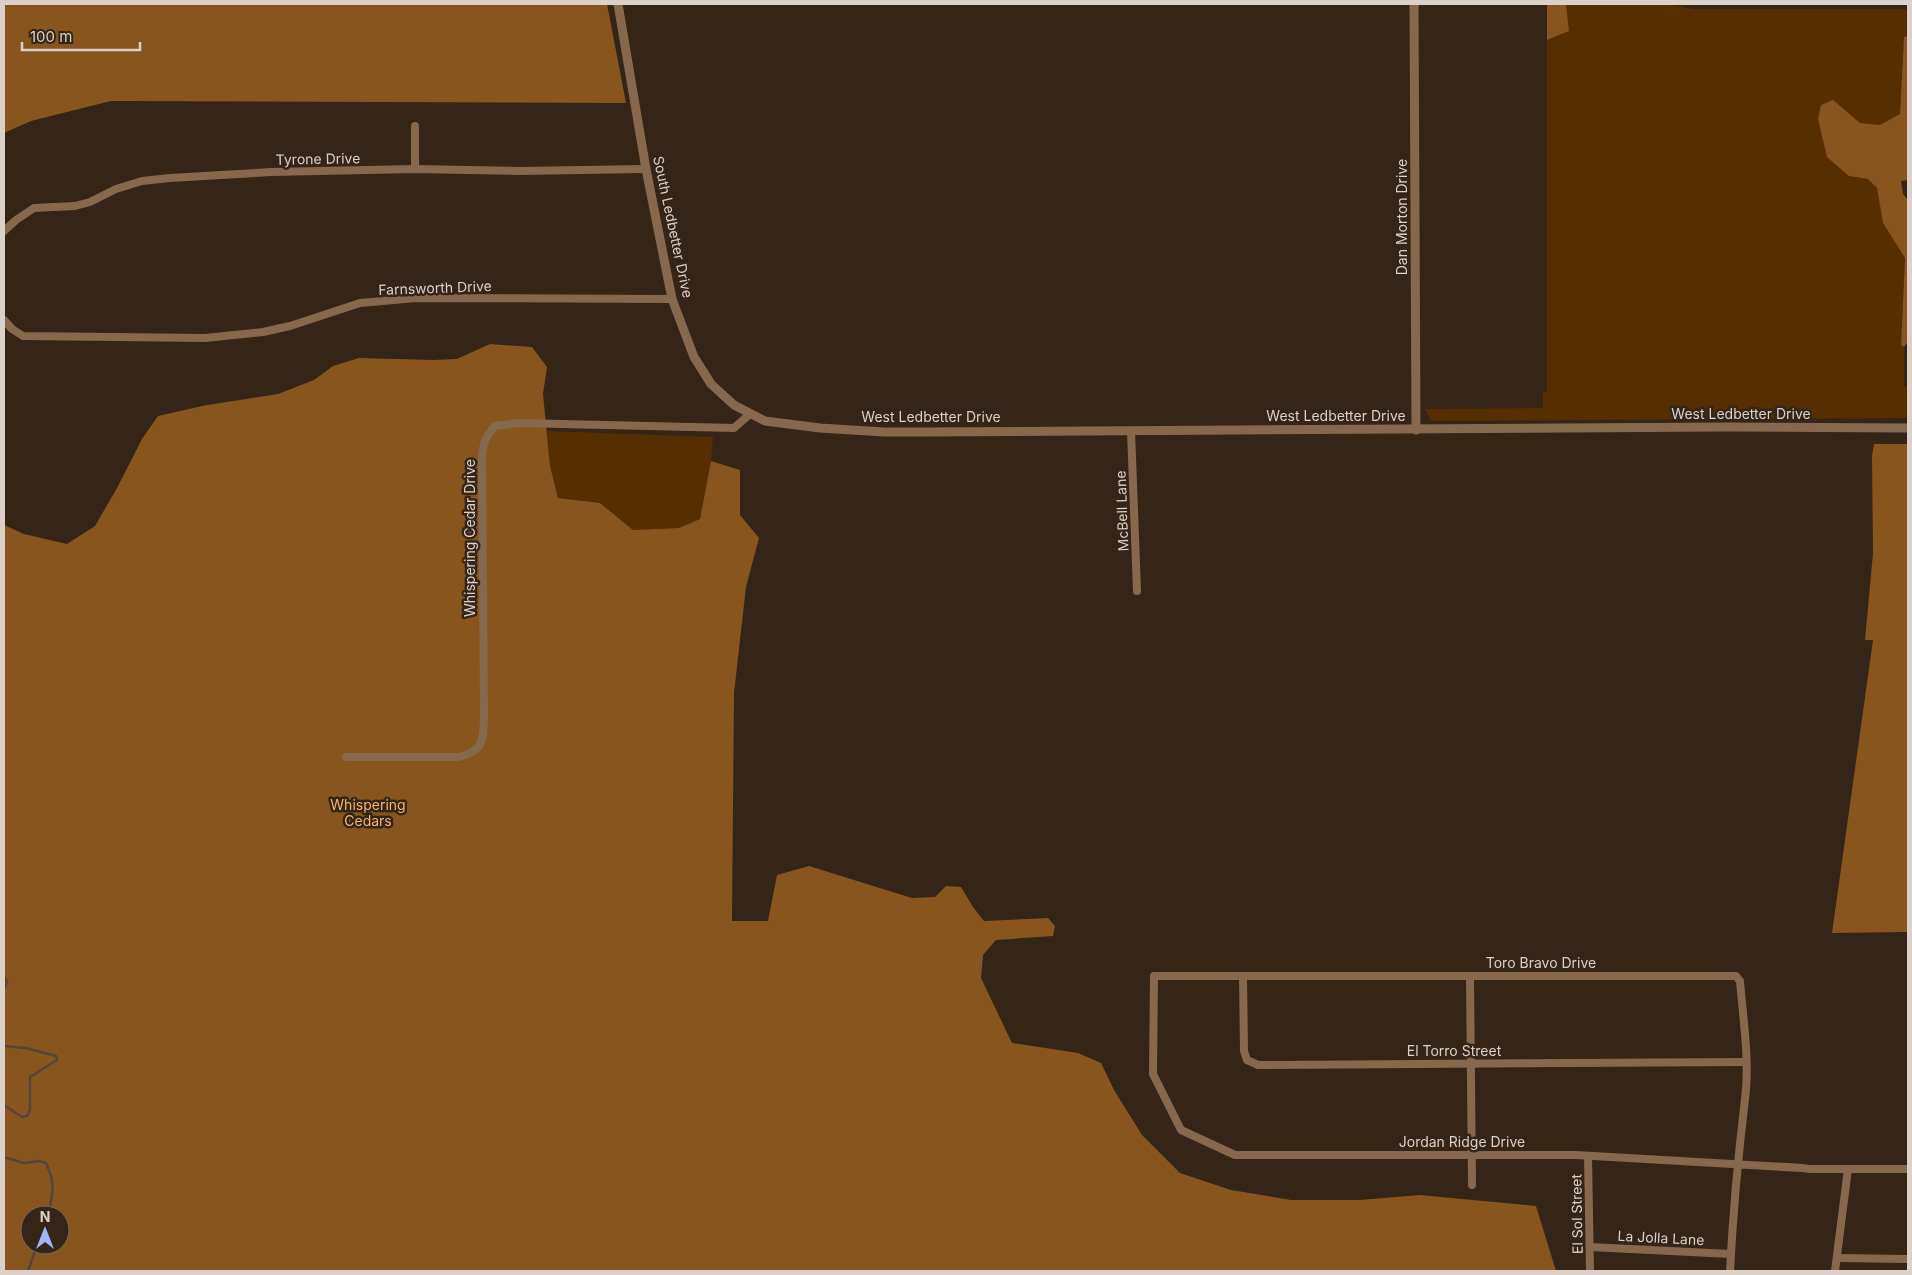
<svg xmlns="http://www.w3.org/2000/svg" width="1912" height="1275" viewBox="0 0 1912 1275" font-family="Inter,sans-serif">
<style>
.green{fill:#562e00}
.forest{fill:#89551e;fill-rule:evenodd}
.lines{fill:none;stroke-linecap:round;stroke-linejoin:round}
.stream{stroke:#55443c;stroke-width:2.5}
.minor{stroke:#86684d;stroke-width:8}
.tertiary{stroke:#86684d;stroke-width:9}
.labels{text-anchor:middle;stroke-width:5;stroke-linejoin:round;paint-order:stroke}
.street-label{font-size:14px;fill:#dbd1c8;stroke:#342517}
.park-label{font-size:14px;fill:#fcb26e;stroke:#342517}
</style>
<rect width="100%" height="100%" fill="#342517"/>
<g class="green">
<polygon points="1566,4 1669,4 1693,9 1908,9 1908,36 1904,38 1900,114 1880,125 1860,123 1849,176 1868,179 1877,188 1883,223 1905,258 1901,344 1904,347 1904,387 1908,387 1908,418 1431,421 1425,409 1543,408 1543,392 1547,391 1547,40 1569,31"/>
<polygon points="547,431 713,437 711,461 700,519 679,528 633,530 600,503 558,498 550,466"/>
</g>
<g class="forest">
<polygon points="4,4 607,4 626,103 111,101 31,121 4,133"/>
<polygon points="1547,4 1566,4 1569,31 1547,40"/>
<polygon points="1908,36 1908,180 1901,181 1903,194 1908,200 1908,337 1907,343 1904,347 1901,345 1905,258 1883,223 1877,188 1868,179 1849,176 1827,157 1818,119 1821,105 1833,100 1860,123 1880,125 1900,114 1904,37"/>
<path d="M490,344l42,3 15,20 -4,27 7,72 8,32 42,5 33,27 46,-2 21,-9 11,-58 29,9v45l19,23 -13,49 -12,106 -2,228h36l9,-46 32,-9 103,32 23,-1 11,-11 15,1 12,20 11,14 64,-3 7,8 -2,10 -57,4 -13,15 -2,23 31,65 66,10 23,10 13,27 28,45 38,38 51,17 60,10h69l60,-5 116,11 20,65h-1552v-746l20,9 43,10 28,-18 22,-38 25,-49 16,-23 49,-11 71,-11 36,-14 19,-14 26,-8 74,2 24,-1zM30,1215h30v30h-30z"/>
<polygon points="1874,444 1908,444 1908,932 1832,933 1873,640 1865,640 1873,553 1872,456"/>
</g>
<g class="lines">
<g class="stream">
<polyline points="4,976 7,982 4,989"/>
<polyline points="4,1046 26,1048 56,1056 57,1060 30,1077 30,1110 27,1116 22,1117 4,1105"/>
<path d="M4,1157l20,6 15,-2 7,2c10,21 7,30 2,52"/>
<polyline points="28,1271 37,1245"/>
</g>
<g class="minor">
<polyline points="415,126 415,169"/>
<polyline points="4,231 16,220 34,208 75,206 90,202 116,189 142,181 170,178 271,172 415,169 518,171 646,169"/>
<polyline points="4,320 12,329 23,336 205,338 263,332 290,326 360,303 416,298 672,299"/>
<polyline points="1131,431 1137,591"/>
<path d="M346,757h114c24,-8 22,-14 24,-37l-2,-263c1,-13 4,-21 13,-31l24,-3 215,5 16,-14"/>
<polyline points="1243,976 1244,1051 1247,1060 1258,1065 1746,1062"/>
<polyline points="1470,976 1472,1185"/>
<polyline points="1588,1156 1590,1271"/>
<polyline points="1590,1247 1731,1254"/>
<polyline points="1837,1258 1908,1259"/>
<path d="M1730,1271c3,-58 8,-114 15,-172 5,-38 -2,-80 -5,-118l-4,-5h-582l-1,98 28,56 54,25h341l226,13 8,1h98"/>
<polyline points="1835,1271 1848,1169"/>
</g>
<g class="tertiary">
<polyline points="618,4 646,169 672,299 694,357 711,384 734,405 765,421 820,428 884,432 921,432 1726,427 1908,428"/>
<polyline points="1414,4 1416,430"/>
</g>
</g>
<g class="labels">
<g class="street-label">
<text transform="translate(318 159) rotate(-1)" y="5">Tyrone Drive</text>
<text transform="translate(1402 217) rotate(-90)" y="5">Dan Morton Drive</text>
<text transform="translate(673 227) rotate(78)" y="5">South Ledbetter Drive</text>
<text transform="translate(435 288) rotate(-2)" y="5">Farnsworth Drive</text>
<text x="1741" y="419">West Ledbetter Drive</text>
<text x="1336" y="421">West Ledbetter Drive</text>
<text x="931" y="422">West Ledbetter Drive</text>
<text transform="translate(1122 511) rotate(-92)" y="5">McBell Lane</text>
<text transform="translate(470 538) rotate(-90)" y="5">Whispering Cedar Drive</text>
<text x="1541" y="968">Toro Bravo Drive</text>
<text x="1454" y="1056">El Torro Street</text>
<text x="1462" y="1147">Jordan Ridge Drive</text>
<text transform="translate(1577 1214) rotate(-91)" y="5">El Sol Street</text>
<text transform="translate(1661 1238) rotate(3)" y="5">La Jolla Lane</text>
</g>
<g class="park-label">
<text x="368" y="810">Whispering<tspan x="368" dy="16">Cedars</tspan></text>
</g>
</g>
<rect width="1912" height="1275" fill="none" stroke="#dbd1c8" stroke-width="10"/>
<g transform="translate(45 1230)"><circle r="24" fill="#342517" stroke="#776a5e"/>
<path d="M0-4L9 19L0 12L-9 19Z" fill="#a0b3fd"/>
<text y="-8" font-size="14" font-weight="bold" text-anchor="middle" fill="#dbd1c8">N</text>
</g>
<path d="M22 42v8h118v-8" fill="none" stroke="#dbd1c8" stroke-width="2.5"/>
<text x="30" y="42" font-size="15" fill="#dbd1c8" stroke="#342517" stroke-width="4" paint-order="stroke">100 m</text>
</svg>
